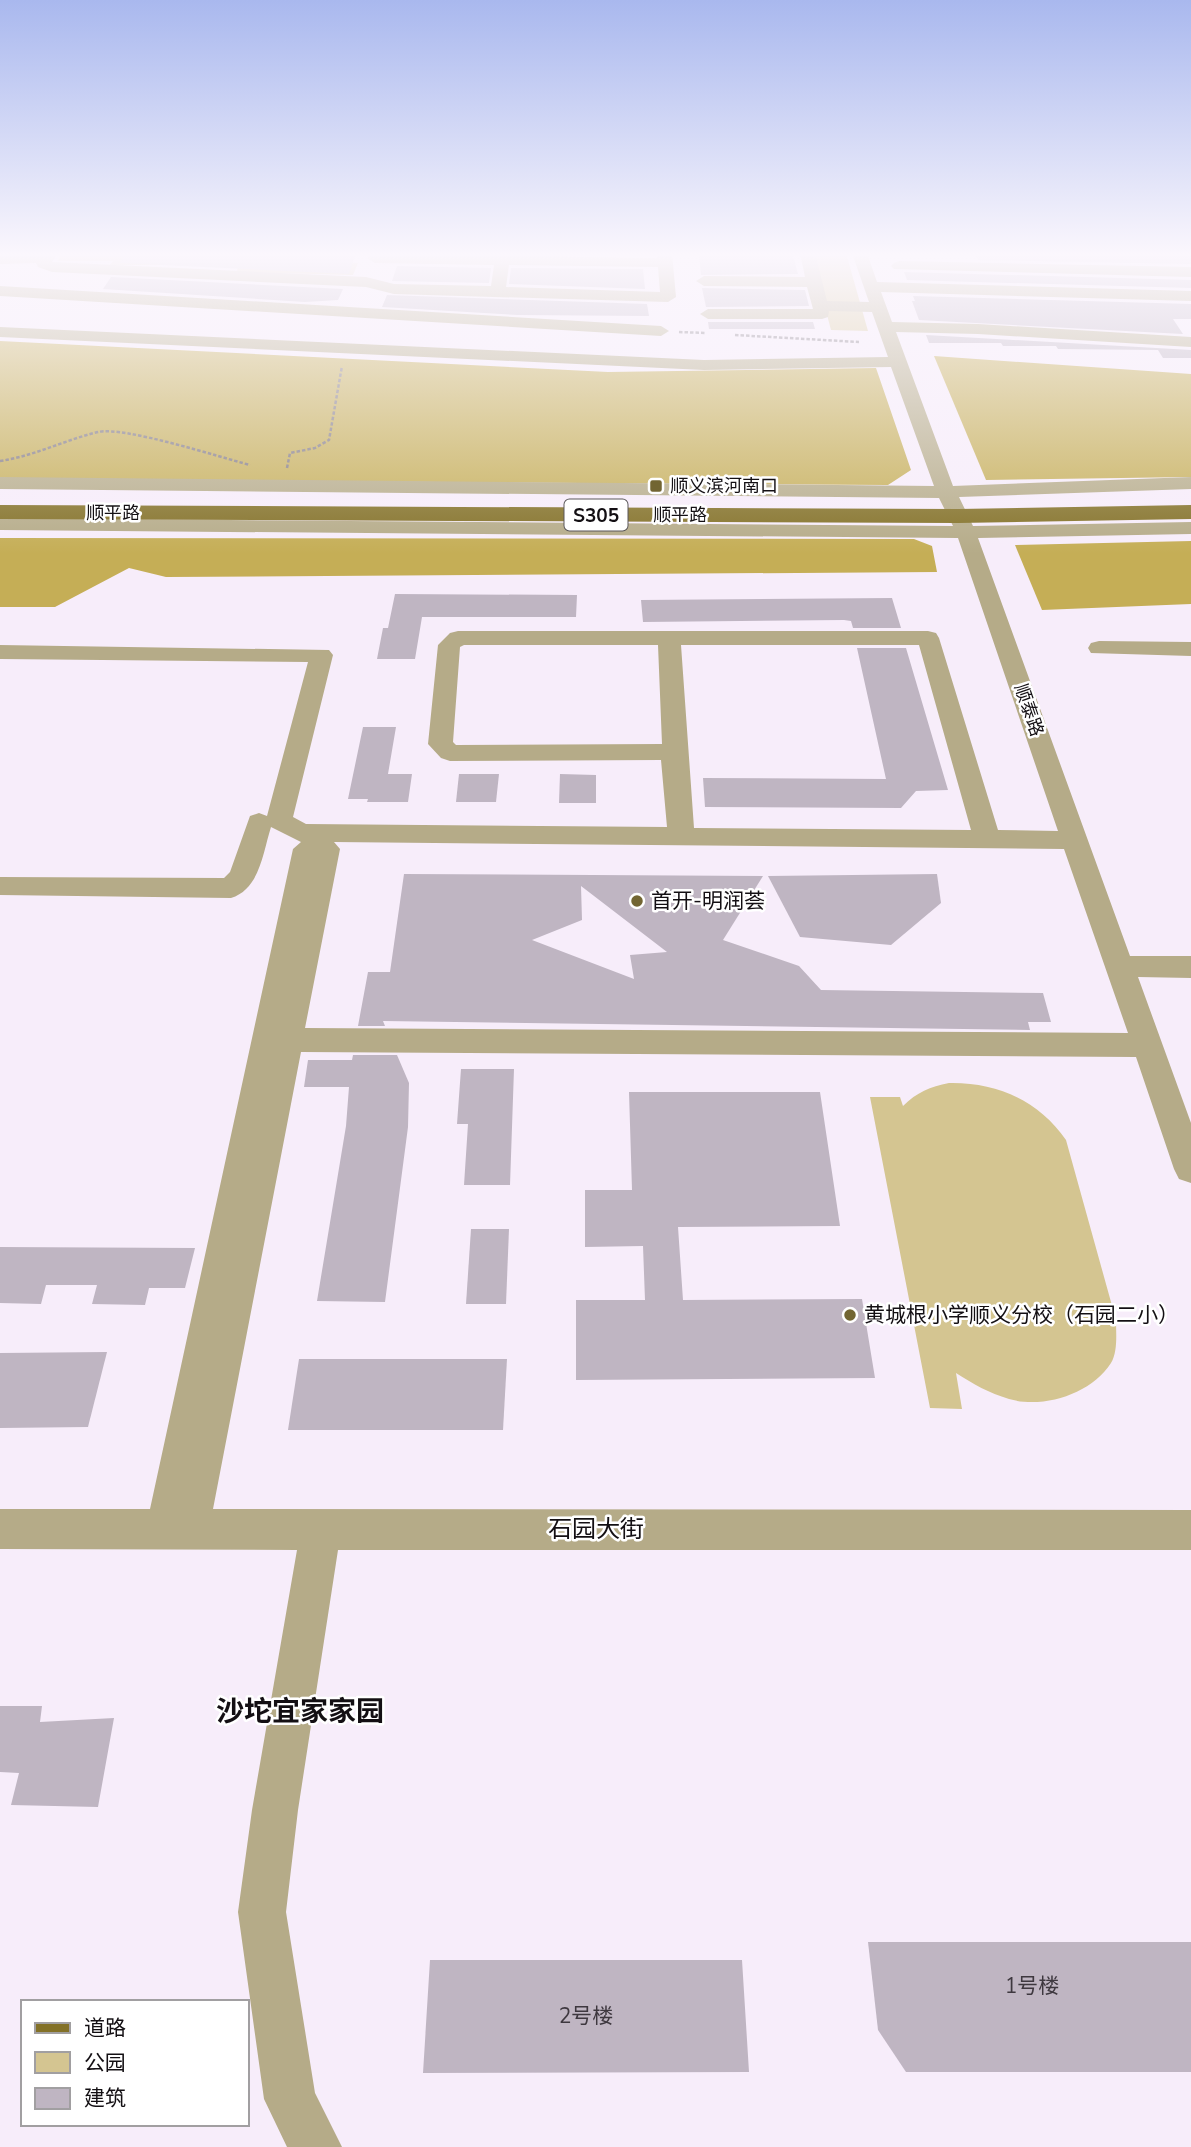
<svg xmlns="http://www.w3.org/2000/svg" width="1191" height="2147" viewBox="0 0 1191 2147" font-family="'Nunito Sans','Noto Sans SC',sans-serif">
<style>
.green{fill:#d4c591}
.forest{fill:#c5ae56}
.building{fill:#bfb5c2;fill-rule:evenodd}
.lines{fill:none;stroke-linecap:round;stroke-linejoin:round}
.path{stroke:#807982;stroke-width:2.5;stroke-dasharray:3.5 2;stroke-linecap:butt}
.minor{fill:#b5ab88;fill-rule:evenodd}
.major{fill:#837127;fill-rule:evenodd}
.poi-dot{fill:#726532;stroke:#fff;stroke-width:2.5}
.labels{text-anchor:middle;stroke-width:5;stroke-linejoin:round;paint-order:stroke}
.far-poi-label{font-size:18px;fill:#130f13;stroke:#fff;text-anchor:start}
.far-street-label{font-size:18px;fill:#130f13;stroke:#fff}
.shield{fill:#fff;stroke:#5a575a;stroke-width:2}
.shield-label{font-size:19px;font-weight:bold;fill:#130f13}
.poi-label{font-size:21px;fill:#130f13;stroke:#fff;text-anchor:start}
.near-number-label{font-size:21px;fill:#3e383f}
.near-street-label{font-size:24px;fill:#130f13;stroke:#fff}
.near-neighbourhood-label{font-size:28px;font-weight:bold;fill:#130f13;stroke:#fff}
</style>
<rect width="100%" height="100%" fill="#f7edfa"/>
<g class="green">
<polygon points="63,253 125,253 123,257 243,257 358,263 353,275 237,272 238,265 110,265 113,261 57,261"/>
<polygon points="811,253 846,253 868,331 831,330"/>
<path d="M949,1083c48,-1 90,18 117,57l50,180c0,13 2,31 -5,43 -20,31 -67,46 -102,36 -20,-6 -36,-15 -53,-26l6,36 -32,-1 -60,-311h30l3,9c14,-14 27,-19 46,-23z"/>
</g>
<g class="forest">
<polygon points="0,341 608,372 876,368 911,470 888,485 0,479"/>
<polygon points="934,356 1191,374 1191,477 986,480"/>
<polygon points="0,538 914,539 932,546 937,572 166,577 129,568 55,607 0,607"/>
<polygon points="1191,541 1191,604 1042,610 1015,545"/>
</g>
<g class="building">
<polygon points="126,253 356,253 349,274 120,263"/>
<polygon points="975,253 1191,253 1191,264 978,260"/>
<polygon points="699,255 793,256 798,274 701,275"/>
<polygon points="397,266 491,268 489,283 392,281"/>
<polygon points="511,268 643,269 645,289 509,284"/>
<polygon points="904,272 1191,280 1191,288 907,280"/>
<polygon points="111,277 343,289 338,300 305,302 103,289"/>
<polygon points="702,288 805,290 809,306 706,307"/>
<polygon points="387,295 647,304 649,316 518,315 382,307"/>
<polygon points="913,296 1191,304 1191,319 1173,319 1183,334 919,320 912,301 915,301"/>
<polygon points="708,322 813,322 815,329 709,329"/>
<polygon points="926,335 1191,350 1191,358 1163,358 1158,350 1058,349 1056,346 1003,346 1001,343 929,343"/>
<polygon points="395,594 577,595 576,617 422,617 415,659 377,659 383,628 388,628"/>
<polygon points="892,598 901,628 853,628 851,621 844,620 643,622 641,600"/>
<polygon points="857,648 906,648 948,790 916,791 901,808 705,807 703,778 886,779"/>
<polygon points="363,727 396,727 388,774 412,774 408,802 367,802 368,799 348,799"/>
<polygon points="459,774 499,774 496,802 456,802"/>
<polygon points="560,774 596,775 596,803 559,803"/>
<path d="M404,874l359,2 -40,64 76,26 22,24 222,3 8,29h-23l2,8 -647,-9 2,5h-27l10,-54h22zM581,886l86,66 -37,3 4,24 -102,-39 50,-20z"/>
<polygon points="937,874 941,903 891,945 800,937 768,876"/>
<polygon points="353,1055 397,1055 409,1083 408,1127 385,1302 317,1301 346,1126 349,1087 304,1087 308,1060 352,1060"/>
<polygon points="461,1069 514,1069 510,1185 464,1185 468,1124 457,1124"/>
<polygon points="629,1092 820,1092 840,1226 678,1227 683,1300 862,1299 875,1378 576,1380 576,1300 645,1300 643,1246 585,1247 585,1190 632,1190"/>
<polygon points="471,1229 509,1229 506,1304 466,1304"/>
<polygon points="0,1247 195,1248 185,1288 149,1288 145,1305 92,1304 97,1285 46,1285 41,1304 0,1303"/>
<polygon points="107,1352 88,1427 0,1428 0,1353"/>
<polygon points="299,1359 507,1359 503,1430 288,1430"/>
<polygon points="0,1706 42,1706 40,1722 114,1718 98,1807 11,1805 19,1773 0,1772"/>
<polygon points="868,1942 1191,1942 1191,2072 906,2072 878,2030"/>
<polygon points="430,1960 742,1960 749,2072 423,2073"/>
</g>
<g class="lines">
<g class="path">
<polyline points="679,332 706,333"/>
<polyline points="735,335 859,342"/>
<path d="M0,461c34,-5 65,-21 98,-29 26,-6 121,25 152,33"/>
<polyline points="287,468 290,453 315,448 329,440 342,366"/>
</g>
<g class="minor">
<path d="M58,253l-6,9 314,15 28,7 97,2 3,-21 -119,-2 -8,-5 8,-5 120,3v-3h15v3l147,2v-5h15l4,44 -8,5 -274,-8 -28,-7 -314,-15 -14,-5 -2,-4 -36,1v-10zM509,265l149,2 2,25 -154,-5z"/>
<path d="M800,253h15l12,48 42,1 -17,-49h15l10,29 314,9v10l-310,-9 11,30 86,2 213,13v10l-213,-13 -82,-2 57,154 238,-9v12l-232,8 14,29 218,-4v12l-213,4 152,418h61v22l-53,-1 53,146v60l-12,-4 -5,-10 -38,-112 -835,-5 -88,457 978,1v40h-853l-40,260 -12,102 29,181 27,54h-55l-23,-48 -26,-187 14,-102 45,-260 -297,-1v-40h150l143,-660 8,-7 -30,-15c-8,25 -11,62 -40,71l-231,-3v-18l224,1 6,-6 20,-56 9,-3 8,3 41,-154 -308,-3v-14l329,5 4,5 -40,162 13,7 361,3 -6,-67 -211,1 -9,-3 -13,-14 10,-99 12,-12 8,-2h470l8,2 3,5 59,192 60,1 -100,-293 -958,-8v-12l953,8 -14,-28 -939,-9v-12l934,9 -43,-119 -187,3 -704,-33v-10l704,33 184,-3 -16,-45 -43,-1 -1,6 -6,2h-114l-8,-5 8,-5h105l-6,-22 -103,-1 -8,-5 8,-5 101,1zM464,645h194l4,99 -206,1 -3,-3 7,-95zM681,645h238l52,185 -277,-2zM334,842l730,7 64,184 -823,-5 35,-179z"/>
<polygon points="899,261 1191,267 1191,277 894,269 891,266 894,263"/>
<polygon points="0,286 661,326 669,331 661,336 0,296"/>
<polygon points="1099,641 1191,642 1191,656 1091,653 1088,648 1091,643"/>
</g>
<polygon class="major" points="0,505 958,509 1191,505 1191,519 958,523 0,519"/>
</g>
<linearGradient id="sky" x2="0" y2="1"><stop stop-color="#a9b8ee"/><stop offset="0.46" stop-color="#fbf7fd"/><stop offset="1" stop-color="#fbf7fd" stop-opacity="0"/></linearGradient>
<rect width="1191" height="554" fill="url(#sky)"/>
<g class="poi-dot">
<rect x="649" y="479" width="14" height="14" rx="3.5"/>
<circle cx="637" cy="901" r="7"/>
<circle cx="850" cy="1315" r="7"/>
</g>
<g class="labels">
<g class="far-poi-label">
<text x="670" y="492">顺义滨河南口</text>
</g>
<g class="far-street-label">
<text x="113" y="519">顺平路</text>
<text x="680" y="521">顺平路</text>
<text transform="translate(1029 710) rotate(71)" y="6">顺泰路</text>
</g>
<rect class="shield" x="564.5" y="499.5" width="63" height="31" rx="5"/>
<g class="shield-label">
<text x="596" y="522">S305</text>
</g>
<g class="poi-label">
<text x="651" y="908">首开-明润荟</text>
<text x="864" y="1322">黄城根小学顺义分校（石园二小）</text>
</g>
<g class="near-number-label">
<text x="1032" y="1993">1号楼</text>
<text x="586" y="2023">2号楼</text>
</g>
<g class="near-street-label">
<text x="596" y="1537">石园大街</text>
</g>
<g class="near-neighbourhood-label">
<text x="300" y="1721">沙坨宜家家园</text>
</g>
</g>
<rect x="21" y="2000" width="228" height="126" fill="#ffffff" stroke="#a19fa1" stroke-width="2"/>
<rect x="35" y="2023" width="35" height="10" fill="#837127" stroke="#a19fa1" stroke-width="2"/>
<text x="84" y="2035" font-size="21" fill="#130f13">道路</text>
<rect x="35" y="2052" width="35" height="21" fill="#d4c591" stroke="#a19fa1" stroke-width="2"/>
<text x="84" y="2070" font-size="21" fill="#130f13">公园</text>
<rect x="35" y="2088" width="35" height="21" fill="#bfb5c2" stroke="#a19fa1" stroke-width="2"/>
<text x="84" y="2105" font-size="21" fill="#130f13">建筑</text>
</svg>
